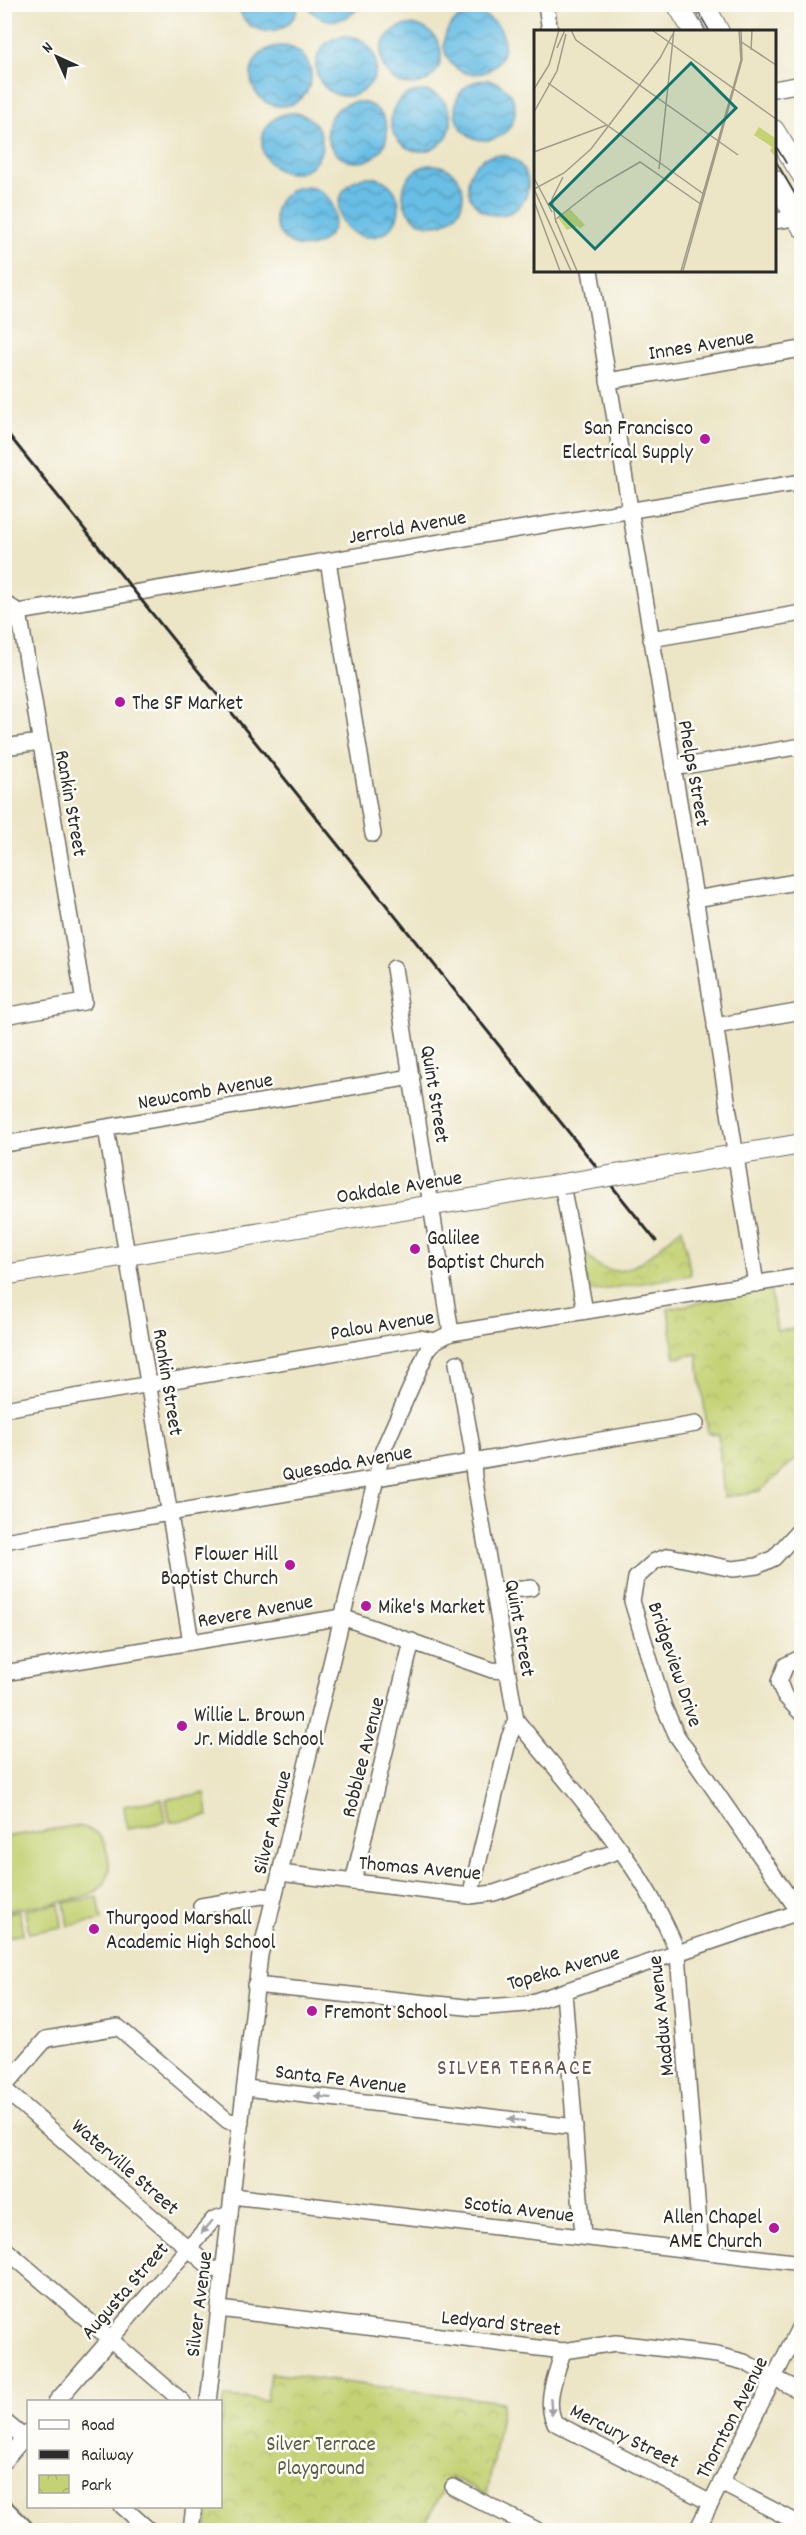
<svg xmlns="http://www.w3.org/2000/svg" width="806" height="2535" viewBox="0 0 806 2535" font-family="Dekko,sans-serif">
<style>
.grass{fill:#c4d274;stroke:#787e50;stroke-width:1.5}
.park{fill:url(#park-crowns);stroke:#787e50;stroke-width:1.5}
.water{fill:url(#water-waves);stroke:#4a7488;stroke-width:1.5}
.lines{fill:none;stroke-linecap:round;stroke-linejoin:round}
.minor-casing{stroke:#6f6c61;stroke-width:18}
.major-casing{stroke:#6f6c61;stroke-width:22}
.highway-casing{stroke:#6f6c61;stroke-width:26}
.minor{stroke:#fff;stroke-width:15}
.major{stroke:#fff;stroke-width:20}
.highway{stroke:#fff;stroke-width:22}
.tram{stroke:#2b2b2b;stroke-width:1.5}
.rail{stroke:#2b2b2b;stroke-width:3}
.major-bridge-casing{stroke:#6f6c61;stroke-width:22;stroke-linecap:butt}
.major-bridge{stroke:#fff;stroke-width:20}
.oneway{fill:#a0a0a0}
.poi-dot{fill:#b5179e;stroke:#fdfcf7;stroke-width:2}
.labels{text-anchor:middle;stroke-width:5;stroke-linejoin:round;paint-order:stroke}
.street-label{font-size:21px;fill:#2b2b2b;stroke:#fdfcf7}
.poi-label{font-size:21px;fill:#2b2b2b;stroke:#fdfcf7;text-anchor:start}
.park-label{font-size:21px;fill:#595d41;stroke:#fdfcf7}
.neighbourhood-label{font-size:22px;letter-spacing:1.5px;fill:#665552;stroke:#fdfcf7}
.inset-road{fill:none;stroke:#9f9b88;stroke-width:1.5}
.view{fill:#0f766e;fill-opacity:0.15;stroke:#0f766e;stroke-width:3}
.inset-edge{fill:none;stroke:#2b2b2b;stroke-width:3}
</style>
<defs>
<pattern id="park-crowns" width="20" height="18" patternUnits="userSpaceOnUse" patternTransform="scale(1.5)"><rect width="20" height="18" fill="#c4d274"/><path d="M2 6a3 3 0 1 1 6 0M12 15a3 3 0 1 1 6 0" fill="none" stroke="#a9b465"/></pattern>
<pattern id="water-waves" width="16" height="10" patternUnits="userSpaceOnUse" patternTransform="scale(1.5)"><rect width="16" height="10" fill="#68bee5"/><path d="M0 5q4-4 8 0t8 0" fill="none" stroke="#569bba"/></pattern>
</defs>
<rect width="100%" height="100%" fill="#fdfcf7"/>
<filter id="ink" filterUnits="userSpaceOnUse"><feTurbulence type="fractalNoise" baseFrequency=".0167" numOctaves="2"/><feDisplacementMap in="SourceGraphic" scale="12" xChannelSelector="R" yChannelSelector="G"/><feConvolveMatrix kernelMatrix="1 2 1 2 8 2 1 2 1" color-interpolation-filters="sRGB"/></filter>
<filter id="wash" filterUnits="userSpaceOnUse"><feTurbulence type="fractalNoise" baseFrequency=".008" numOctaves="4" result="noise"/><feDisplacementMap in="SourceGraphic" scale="24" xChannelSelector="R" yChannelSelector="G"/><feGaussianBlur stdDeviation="1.35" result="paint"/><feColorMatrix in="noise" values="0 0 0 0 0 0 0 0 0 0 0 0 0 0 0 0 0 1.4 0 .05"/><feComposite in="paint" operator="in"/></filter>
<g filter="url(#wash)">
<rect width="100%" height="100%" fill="#ece5c6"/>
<g class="grass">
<polygon points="205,1793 208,1816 170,1822 166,1799"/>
<polygon points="162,1799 166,1822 127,1829 124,1806"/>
<path d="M75,1826c13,1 25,6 30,19 15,46 -13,51 -49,58 -17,2 -34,5 -51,8v-74z"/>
<polygon points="98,1897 102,1920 68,1926 64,1903"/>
<polygon points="59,1904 62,1927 29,1933 25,1910"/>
<polygon points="19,1911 23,1934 5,1937 5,1913"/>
</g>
<g class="park">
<path d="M682,1228l9,47 -102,17 -8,-45c5,5 10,14 16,18 31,21 63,-20 85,-37z"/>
<polygon points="770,1288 777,1331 801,1328 801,1454 760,1491 724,1497 718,1434 708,1433 697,1354 675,1358 668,1309"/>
<polygon points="270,2373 503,2402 487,2495 450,2476 422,2530 206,2530 209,2507 220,2506 220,2428 225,2397 267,2400"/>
</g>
<g class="water">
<path d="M239,5v-1l59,1c-4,34 -56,35 -59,0z"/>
<path d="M307,5h53c-13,20 -41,21 -53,0z"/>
<circle cx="474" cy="44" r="30"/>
<circle cx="411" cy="55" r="30"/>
<circle cx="346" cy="66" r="30"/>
<circle cx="281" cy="76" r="30"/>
<circle cx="485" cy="110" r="30"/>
<circle cx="421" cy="121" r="30"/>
<circle cx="357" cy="132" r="30"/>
<circle cx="292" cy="143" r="30"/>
<circle cx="498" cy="185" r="30"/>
<circle cx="433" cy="195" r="30"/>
<circle cx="369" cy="207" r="30"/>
<circle cx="305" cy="217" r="30"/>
</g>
</g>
<g filter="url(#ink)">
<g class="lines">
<g class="minor-casing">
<g id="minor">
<polyline points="546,4 550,32"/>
<polyline points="774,89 802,84"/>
<polyline points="774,221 802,217"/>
<polyline points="590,270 697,909 756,1284"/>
<polyline points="608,381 802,349"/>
<polyline points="328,561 373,834"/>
<polyline points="4,603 19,612 802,482"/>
<polyline points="4,627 19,612"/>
<polyline points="651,639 802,613"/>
<polyline points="4,747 40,742"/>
<polyline points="673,768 802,746"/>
<polyline points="695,899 802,881"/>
<polyline points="394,968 451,1333"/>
<polyline points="4,1016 84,1002 19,612"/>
<polyline points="715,1026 802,1011"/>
<polyline points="106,1128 191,1642"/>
<polyline points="4,1144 412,1077"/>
<polyline points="562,1184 585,1311"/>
<polyline points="457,1363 472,1448 474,1477 516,1720 509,1738 470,1896"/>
<polyline points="4,1409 420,1338 435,1341"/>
<polyline points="802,1527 774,1558 757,1566 733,1569 669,1556 655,1561 636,1578 632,1601 664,1707 677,1736 802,1916"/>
<polyline points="4,1541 696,1424"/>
<polyline points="494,1592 531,1588"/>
<polyline points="802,1657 786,1665 779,1682 784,1695 802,1714"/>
<polyline points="4,1673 342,1617 492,1670 506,1671"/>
<path d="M516,1720c59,73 129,145 162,234l23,297"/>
<polyline points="280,1873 470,1896 494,1893 621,1850"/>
<polyline points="353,1882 412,1641"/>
<polyline points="201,1906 262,1896 274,1897"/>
<polyline points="255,1985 475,2008 526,2004 802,1911"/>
<polyline points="564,1992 583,2236"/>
<polyline points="4,2087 46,2039 118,2027 228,2121 241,2122"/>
<polyline points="246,2088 575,2127"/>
<polyline points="4,2089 211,2268 223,2272"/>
<polyline points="232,2196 802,2263"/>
<polyline points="4,2248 183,2402"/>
<polyline points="219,2309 563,2351 616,2343 717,2355 744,2362 802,2392"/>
<path d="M563,2351c-6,23 -20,50 -8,72l156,80"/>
<polyline points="56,2402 214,2219 230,2214"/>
<polyline points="208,2402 260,1955 383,1450 428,1349 435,1341 451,1333 802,1276"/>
<polyline points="4,2421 28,2441"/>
<polyline points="4,2461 28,2433"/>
<polyline points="721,2483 798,2523"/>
<polyline points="453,2487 537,2530"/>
<polyline points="122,2506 149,2530"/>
<polyline points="191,2530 194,2506"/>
<polyline points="697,2530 802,2322"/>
</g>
</g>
<g class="major-casing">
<g id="major">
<polyline points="677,4 694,32"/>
<polyline points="704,4 719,32"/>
<polyline points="774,130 802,175"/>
<polyline points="774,180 802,227"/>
<polyline points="615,1175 802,1144"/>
<polyline points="4,1275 562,1184"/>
</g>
</g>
<g class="highway-casing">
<polyline id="highway" points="4,2512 22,2530"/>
</g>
<use href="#minor" class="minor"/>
<use href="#major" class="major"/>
<use href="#highway" class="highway"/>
<g class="tram">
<polyline points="694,4 710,32"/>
<polyline points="774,143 786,163"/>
<polyline points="774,158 802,206"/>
</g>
<polyline class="rail" points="4,429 656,1241"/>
<g class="major-bridge-casing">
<polyline id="major-bridge" points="562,1184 615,1175"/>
</g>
<use href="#major-bridge" class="major-bridge"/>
</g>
<defs><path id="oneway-solid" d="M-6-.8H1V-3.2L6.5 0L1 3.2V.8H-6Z" transform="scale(1.5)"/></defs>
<g class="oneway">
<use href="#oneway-solid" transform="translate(323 2097) rotate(-173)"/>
<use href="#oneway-solid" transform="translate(516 2120) rotate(-173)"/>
<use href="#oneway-solid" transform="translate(207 2227) rotate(131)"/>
<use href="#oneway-solid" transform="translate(551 2407) rotate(86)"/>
</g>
</g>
<g class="poi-dot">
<circle cx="705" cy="439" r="6"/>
<circle cx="120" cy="702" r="6"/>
<circle cx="415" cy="1249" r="6"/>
<circle cx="290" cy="1565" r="6"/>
<circle cx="366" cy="1606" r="6"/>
<circle cx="182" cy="1726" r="6"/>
<circle cx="94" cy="1929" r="6"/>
<circle cx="312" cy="2011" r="6"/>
<circle cx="774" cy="2228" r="6"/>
</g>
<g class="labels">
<g class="street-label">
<text transform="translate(701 344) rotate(-9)" y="7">Innes Avenue</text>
<text transform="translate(407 526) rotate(-10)" y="7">Jerrold Avenue</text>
<text transform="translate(695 773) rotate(80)" y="7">Phelps Street</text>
<text transform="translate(72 803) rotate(80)" y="7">Rankin Street</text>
<text transform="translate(205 1090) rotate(-10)" y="7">Newcomb Avenue</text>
<text transform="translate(436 1094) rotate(81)" y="7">Quint Street</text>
<text transform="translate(399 1186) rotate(-9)" y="7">Oakdale Avenue</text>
<text transform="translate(382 1324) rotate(-9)" y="7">Palou Avenue</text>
<text transform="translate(169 1382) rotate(81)" y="7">Rankin Street</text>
<text transform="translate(347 1462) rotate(-10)" y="7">Quesada Avenue</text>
<text transform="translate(255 1610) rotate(-10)" y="7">Revere Avenue</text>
<text transform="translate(521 1628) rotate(80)" y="7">Quint Street</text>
<text transform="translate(676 1664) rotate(71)" y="7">Bridgeview Drive</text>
<text transform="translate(362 1757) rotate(-76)" y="7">Robblee Avenue</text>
<text transform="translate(271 1822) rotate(-76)" y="7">Silver Avenue</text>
<text transform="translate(420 1867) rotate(5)" y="7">Thomas Avenue</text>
<text transform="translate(563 1967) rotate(-16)" y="7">Topeka Avenue</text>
<text transform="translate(660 2016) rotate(-96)" y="7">Maddux Avenue</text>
<text transform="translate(341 2078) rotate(7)" y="7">Santa Fe Avenue</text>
<text transform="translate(126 2166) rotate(41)" y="7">Waterville Street</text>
<text transform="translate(519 2208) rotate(7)" y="7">Scotia Avenue</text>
<text transform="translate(124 2290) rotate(-49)" y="7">Augusta Street</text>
<text transform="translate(198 2304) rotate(-83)" y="7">Silver Avenue</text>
<text transform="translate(501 2322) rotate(6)" y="7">Ledyard Street</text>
<text transform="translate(731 2417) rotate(-63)" y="7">Thornton Avenue</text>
<text transform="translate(625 2435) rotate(27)" y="7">Mercury Street</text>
</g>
<g class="poi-label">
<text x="693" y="434" text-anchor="end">San Francisco<tspan x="693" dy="24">Electrical Supply</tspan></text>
<text x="132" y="709">The SF Market</text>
<text x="427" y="1244">Galilee<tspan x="427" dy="24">Baptist Church</tspan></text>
<text x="278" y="1560" text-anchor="end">Flower Hill<tspan x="278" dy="24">Baptist Church</tspan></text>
<text x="378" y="1613">Mike's Market</text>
<text x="194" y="1721">Willie L. Brown<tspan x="194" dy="24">Jr. Middle School</tspan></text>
<text x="106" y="1924">Thurgood Marshall<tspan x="106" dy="24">Academic High School</tspan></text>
<text x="324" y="2018">Fremont School</text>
<text x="762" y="2223" text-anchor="end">Allen Chapel<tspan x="762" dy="24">AME Church</tspan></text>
</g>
<g class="park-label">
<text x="321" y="2450">Silver Terrace<tspan x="321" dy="24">Playground</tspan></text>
</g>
<g class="neighbourhood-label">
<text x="515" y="2074">SILVER TERRACE</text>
</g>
</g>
<g transform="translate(534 30)">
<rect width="242" height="242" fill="#ece5c6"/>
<path d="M225,97l16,11v18l-5,-5 2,-4 -18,-12zM36,179l15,16 -6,4 -1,-3 -11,4 -9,-12z" fill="#c4d274"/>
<path class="inset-road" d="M37,0l5,10 162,115M118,0l124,89M206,11l36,24M23,18l8,-18M217,20l1,-20M84,40l40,28M14,53l157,112M0,59l15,-24 10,-35M0,82l23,-41 9,-37M0,122l73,-27M125,139l15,-139M0,148l18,34M0,171l26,70M22,189l41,-32 43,-25 62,43M22,191l21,50M22,193l-4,-24 11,-22M37,241l-37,-82 30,-16 27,-24 69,-91 15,-28M147,241l60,-211 -2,-30M149,241l59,-211 -1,-30"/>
<path class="view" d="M157,33l45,45 -141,141 -45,-45z"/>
<rect width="242" height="242" class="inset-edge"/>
</g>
<rect width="806" height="2535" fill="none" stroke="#fdfcf7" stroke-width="24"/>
<rect x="27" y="2400" width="195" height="108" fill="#fdfcf7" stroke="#a9a8a5" stroke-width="1.5"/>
<rect x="39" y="2420" width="30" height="9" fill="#ffffff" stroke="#a9a8a5" stroke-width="1.5"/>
<text x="81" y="2430" font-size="18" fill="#2b2b2b">Road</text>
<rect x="39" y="2450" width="30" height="9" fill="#2b2b2b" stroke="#a9a8a5" stroke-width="1.5"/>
<text x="81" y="2460" font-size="18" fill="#2b2b2b">Railway</text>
<rect x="39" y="2475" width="30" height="18" fill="url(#park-crowns)" stroke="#a9a8a5" stroke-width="1.5"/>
<text x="81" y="2490" font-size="18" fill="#2b2b2b">Park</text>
<g transform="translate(57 57) rotate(315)" stroke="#fdfcf7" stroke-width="4.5" paint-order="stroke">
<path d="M0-4.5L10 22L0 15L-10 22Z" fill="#2b2b2b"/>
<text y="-9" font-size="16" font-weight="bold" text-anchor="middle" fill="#2b2b2b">N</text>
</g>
</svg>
